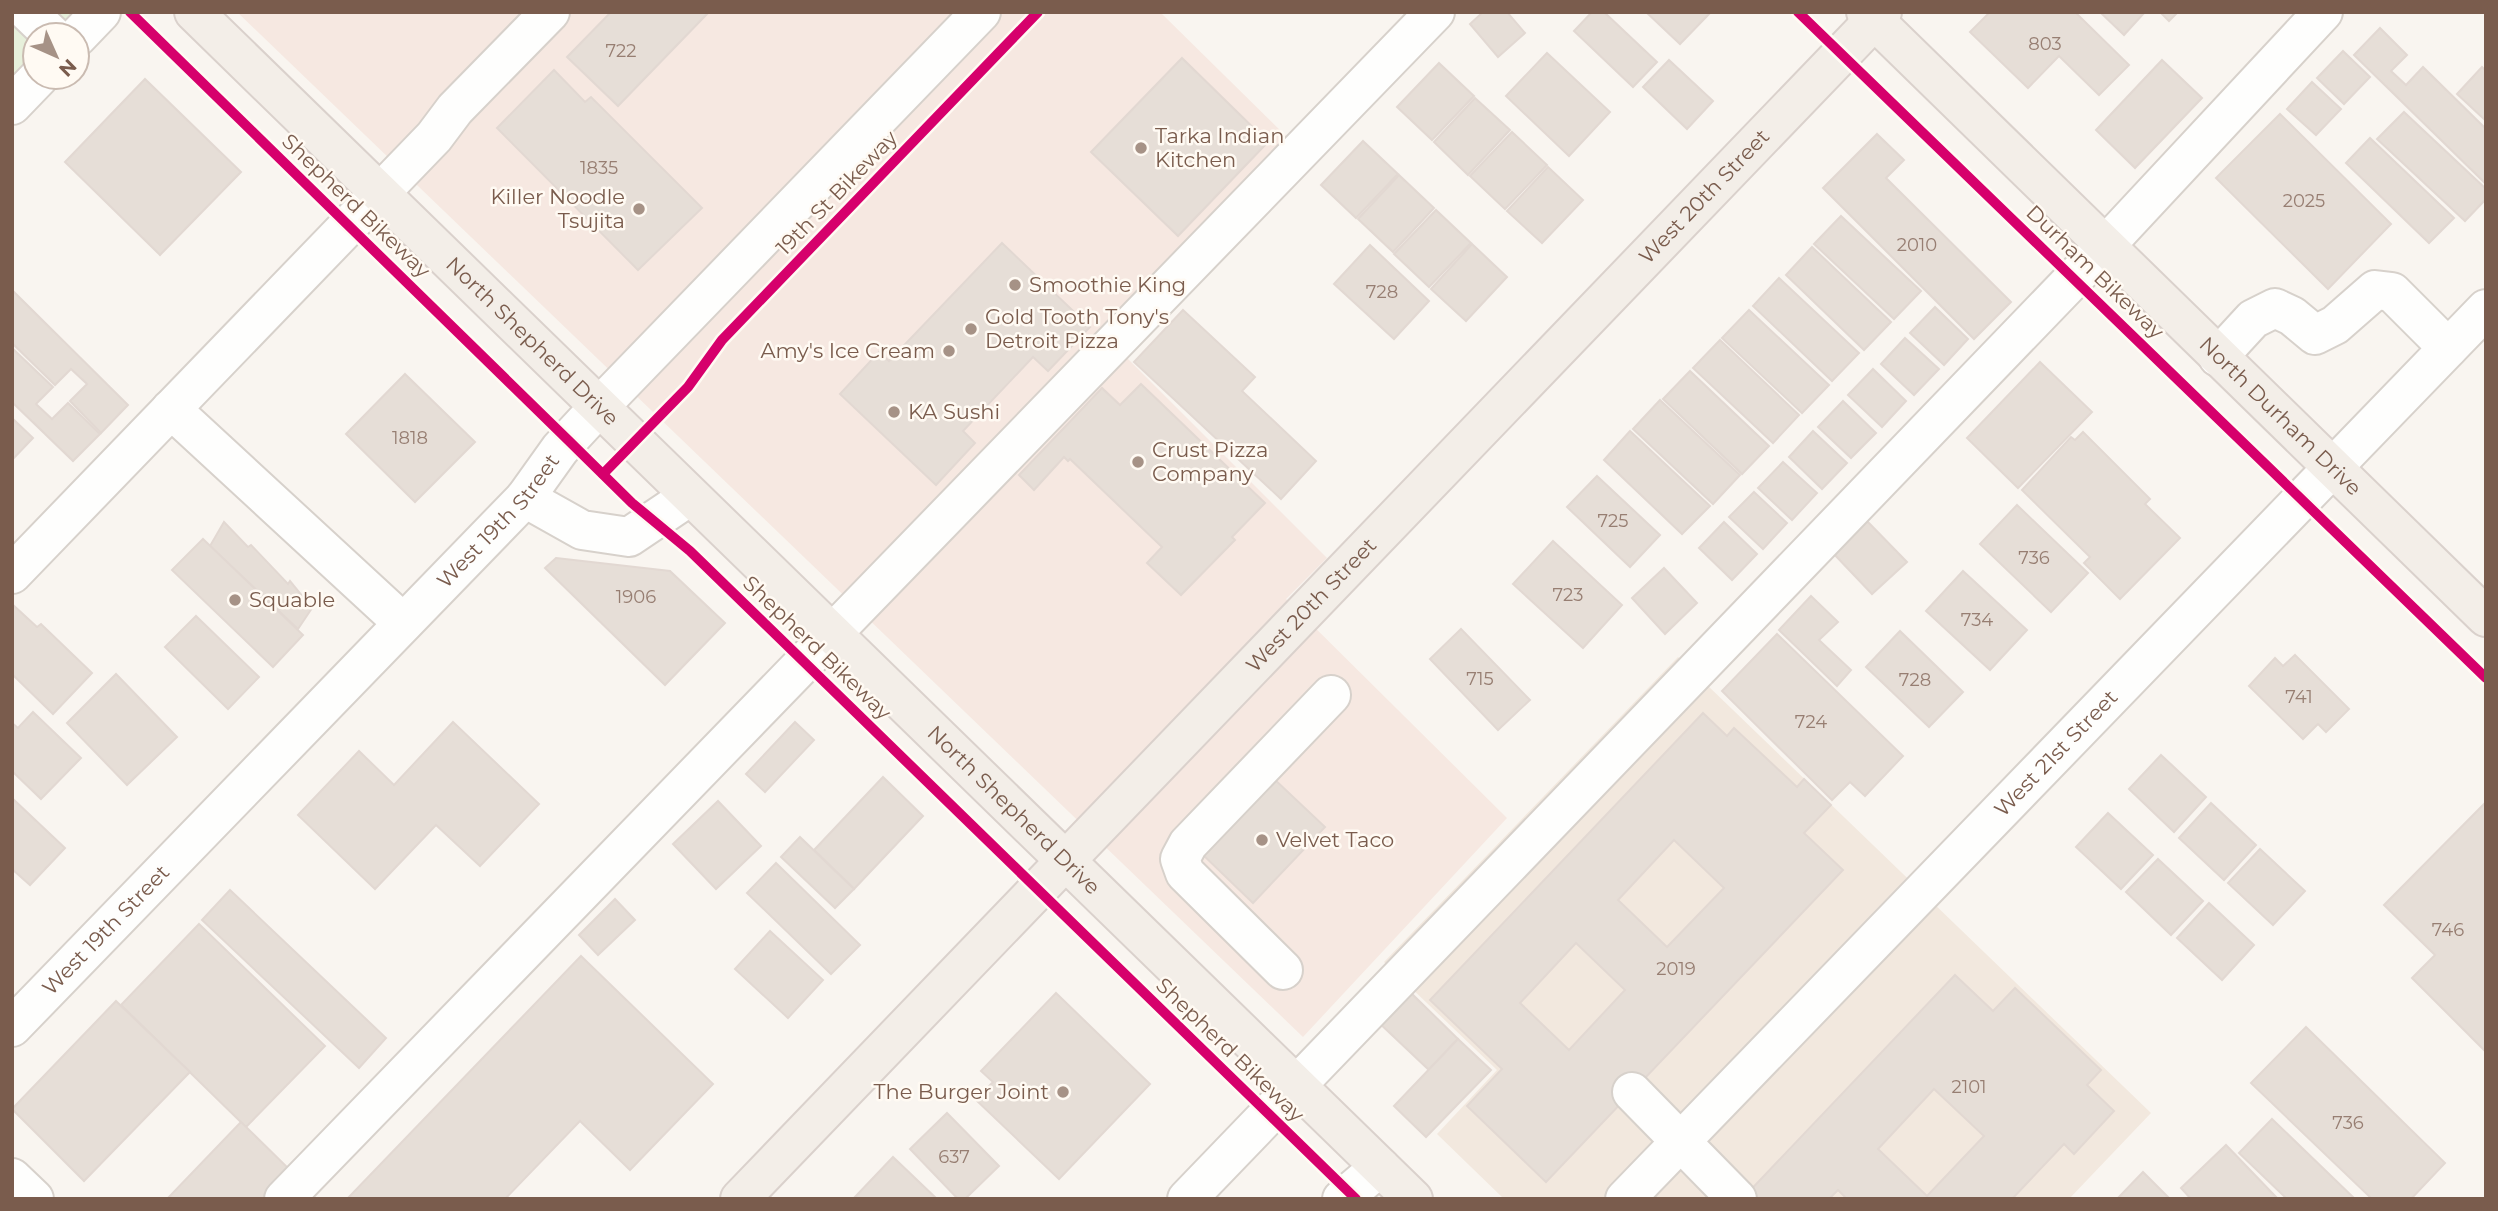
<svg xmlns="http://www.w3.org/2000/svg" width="2498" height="1211" viewBox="0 0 2498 1211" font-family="Montserrat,sans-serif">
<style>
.residential{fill:#f2e8de}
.commercial{fill:#f6e8e1}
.green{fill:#e7f0db}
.building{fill:#e6ded7;stroke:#e2d8d2;stroke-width:2;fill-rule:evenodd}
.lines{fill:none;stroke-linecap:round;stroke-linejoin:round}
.minor-casing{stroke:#d7d1cb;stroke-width:42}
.major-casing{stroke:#dad1cc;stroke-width:42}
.minor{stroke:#fefefd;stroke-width:38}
.major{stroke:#f3eee8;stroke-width:38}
.cycleway-casing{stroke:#fffaf3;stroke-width:15}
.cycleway{stroke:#d6006c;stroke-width:10}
.poi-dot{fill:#a69286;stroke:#fffaf3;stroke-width:2.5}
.labels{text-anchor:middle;stroke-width:5;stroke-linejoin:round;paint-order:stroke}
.number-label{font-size:18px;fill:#977e72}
.poi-label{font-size:21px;fill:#7a5c4d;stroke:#fffaf3;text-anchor:start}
.street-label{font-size:21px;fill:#7a5c4d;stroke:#fffaf3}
</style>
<rect width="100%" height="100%" fill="#f9f5f0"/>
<polygon class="residential" points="1678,657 2151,1113 2069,1199 1504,1199 1437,1134 1497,1070 1384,962"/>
<polygon class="commercial" points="237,12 1160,12 1289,139 1103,334 1327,558 1286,599 1507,818 1303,1037"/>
<polygon class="green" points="12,12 82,12 60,35 35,35 35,61 12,85"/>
<g class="building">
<polygon points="611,12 709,12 618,106 567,57"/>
<polygon points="1483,12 1507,12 1525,33 1498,57 1470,24"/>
<polygon points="1592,12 1604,12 1657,62 1633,87 1574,31"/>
<polygon points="1646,12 1711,12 1680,44"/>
<polygon points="1990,12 2075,12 2129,65 2099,95 2059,56 2028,88 1970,32"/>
<polygon points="2100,12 2145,12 2124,35"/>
<polygon points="2160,12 2178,12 2169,21"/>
<polygon points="2380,28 2407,55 2391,71 2406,85 2423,67 2486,129 2486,184 2354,55"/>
<polygon points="2343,51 2370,77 2344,104 2317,78"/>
<polygon points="1547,53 1610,112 1569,156 1506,96"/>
<polygon points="1182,58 1268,142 1178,236 1091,152"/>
<polygon points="1669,60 1713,101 1687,129 1643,87"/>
<polygon points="2162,60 2202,98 2135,168 2096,130"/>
<polygon points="1439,63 1474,96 1432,140 1397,107"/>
<polygon points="2482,67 2486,71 2486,121 2457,94"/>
<polygon points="554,70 585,102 591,97 702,208 638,270 497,128"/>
<polygon points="145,79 241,172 160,255 65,162"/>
<polygon points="2312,82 2341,109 2316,135 2287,109"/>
<polygon points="1475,98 1510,130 1468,175 1434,142"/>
<polygon points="2404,112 2486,189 2486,199 2465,221 2377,139"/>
<polygon points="2280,114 2391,224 2328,289 2216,178"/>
<polygon points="1512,132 1547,165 1505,209 1470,176"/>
<polygon points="1877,134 1904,160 1886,178 2011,302 1974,339 1823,188"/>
<polygon points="2370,138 2454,218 2429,243 2346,163"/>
<polygon points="1363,141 1398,174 1356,218 1321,185"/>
<polygon points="1548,167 1583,200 1542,243 1507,211"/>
<polygon points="1399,175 1434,208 1393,252 1358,219"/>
<polygon points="1436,210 1471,243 1429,287 1394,254"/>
<polygon points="1841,216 1921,291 1894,319 1814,244"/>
<polygon points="1002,243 1090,327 1048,371 1033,357 963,431 975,443 936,485 840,394 879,352 889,361"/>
<polygon points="1472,244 1507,277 1466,321 1431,289"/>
<polygon points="1370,245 1429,301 1394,339 1334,284"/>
<polygon points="1812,247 1891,322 1864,350 1786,275"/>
<polygon points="1779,278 1859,353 1832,381 1753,306"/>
<polygon points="12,290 128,405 101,433 70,401 87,384 71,369 55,385 12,343"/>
<polygon points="1935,307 1968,339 1944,365 1910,333"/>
<polygon points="1183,310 1255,377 1242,391 1316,461 1281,499 1134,362"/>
<polygon points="1749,310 1829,385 1802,413 1722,338"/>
<polygon points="1905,338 1939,369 1914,395 1881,364"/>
<polygon points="1720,340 1799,415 1773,443 1693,368"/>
<polygon points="12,348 53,387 36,404 52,419 68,403 100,434 73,461 12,402"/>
<polygon points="2040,362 2092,412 2018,488 1967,438"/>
<polygon points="1873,369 1906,401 1882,427 1848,395"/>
<polygon points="1690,371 1769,446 1742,474 1663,399"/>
<polygon points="405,374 475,442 415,502 346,434"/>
<polygon points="1141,384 1265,503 1232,537 1235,540 1181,595 1147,563 1162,547 1070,459 1068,461 1064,457 1034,490 1019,475 1102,388 1120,405"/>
<polygon points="1660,400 1740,475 1713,504 1633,429"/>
<polygon points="1843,401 1876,433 1851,458 1818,427"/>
<polygon points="12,418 33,438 12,460"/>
<polygon points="1630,431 1710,506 1682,534 1604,460"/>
<polygon points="1813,431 1847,463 1822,489 1789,457"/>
<polygon points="2083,432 2150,499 2145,504 2180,538 2120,599 2084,563 2090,557 2022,490 2071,437 2075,440"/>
<polygon points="1783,462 1817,493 1792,520 1758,488"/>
<polygon points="1597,476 1660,535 1630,567 1567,507"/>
<polygon points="1754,492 1787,523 1763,549 1729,517"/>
<polygon points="2017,505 2088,573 2051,612 1980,544"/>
<polygon points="1866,520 1907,562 1872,594 1832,552"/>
<polygon points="224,522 248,547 251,545 288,584 290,581 312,608 298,629 210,546"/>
<polygon points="1724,522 1757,554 1732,580 1699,548"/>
<polygon points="203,539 303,635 273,667 172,570"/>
<polygon points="1553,541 1622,605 1583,648 1513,584"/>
<polygon points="556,558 670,571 725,623 665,685 545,568"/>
<polygon points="1664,568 1697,603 1665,634 1632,598"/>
<polygon points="1963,571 2027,630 1990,670 1926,611"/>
<polygon points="1811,596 1838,622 1819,640 1851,670 1837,686 1779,630"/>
<polygon points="12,604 37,627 41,624 92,673 53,714 12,674"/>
<polygon points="196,616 259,677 228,709 165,647"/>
<polygon points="1461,629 1530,700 1498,730 1430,659"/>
<polygon points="1900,631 1963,692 1929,727 1866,667"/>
<polygon points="1777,634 1903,756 1865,796 1850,782 1832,800 1722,691"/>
<polygon points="2295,655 2349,709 2326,732 2318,724 2303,739 2249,686 2275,658 2283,666"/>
<polygon points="116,674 177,737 127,785 67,723"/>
<polygon points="33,712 81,758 41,799 12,771 12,723 18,728"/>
<path d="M1703,713l24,23 7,-8 63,59 7,-8 27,26 -27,28 39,37 -297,312 -79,-76 35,-37 -72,-69zM1674,840l50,48 -57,59 -49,-47zM1576,943l49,47 -56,60 -49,-47z"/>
<polygon points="453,722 539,804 480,866 436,825 375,889 298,815 359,751 394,785"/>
<polygon points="795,722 814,740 765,792 746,774"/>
<polygon points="2161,755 2206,797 2174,832 2129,789"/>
<polygon points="883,777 923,816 854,889 814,850"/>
<polygon points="1272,777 1325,827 1253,903 1200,852"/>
<polygon points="12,798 65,848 30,885 12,869"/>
<polygon points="718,801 761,846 716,889 673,844"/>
<polygon points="2486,802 2486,1052 2412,978 2435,955 2384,905"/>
<polygon points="2211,803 2256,845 2224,880 2179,838"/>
<polygon points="2108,813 2153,855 2121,889 2076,847"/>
<polygon points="800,837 854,889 835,908 781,857"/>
<polygon points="2260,849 2305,891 2273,925 2228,883"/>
<polygon points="2158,859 2203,901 2171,935 2126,892"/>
<polygon points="776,863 860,945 831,974 747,893"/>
<polygon points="230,890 386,1038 359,1068 202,920"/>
<polygon points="615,899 635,920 598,955 579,935"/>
<polygon points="2209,903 2254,945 2222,980 2177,938"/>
<polygon points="199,924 325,1046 246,1127 121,1005"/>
<polygon points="770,931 823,980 788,1018 735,969"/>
<polygon points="581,956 713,1084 630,1170 580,1121 505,1199 347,1199"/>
<path d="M1955,975l38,36 22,-23 86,82 -14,15 27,26 -40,43 -10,-10 -52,55h-165l-9,-9 -9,9h-87zM1934,1089l50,47 -57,60 -49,-47z"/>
<polygon points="1407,989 1458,1039 1429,1070 1376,1020"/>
<polygon points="1056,993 1150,1084 1059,1179 976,1100 993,1082 981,1071"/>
<polygon points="116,1001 190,1072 84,1181 12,1109"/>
<polygon points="2306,1027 2445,1163 2411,1199 2372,1199 2251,1083"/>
<polygon points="1458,1039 1491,1070 1426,1137 1394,1106"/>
<polygon points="947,1113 999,1166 965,1199 958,1199 910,1149"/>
<polygon points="2272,1119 2355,1199 2287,1199 2239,1153"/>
<polygon points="241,1122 294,1174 269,1199 167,1199"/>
<polygon points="2226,1145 2278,1199 2191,1199 2181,1188"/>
<polygon points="893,1157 937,1199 853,1199"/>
<polygon points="2143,1172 2170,1199 2117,1199"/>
</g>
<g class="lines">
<g class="minor-casing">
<g id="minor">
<polyline points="28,12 52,35"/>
<polyline points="77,37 101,12"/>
<polyline points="12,105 39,77"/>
<polyline points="2218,357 2253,319 2275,308 2292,316 2315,335 2335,325 2375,290 2392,292 2448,348"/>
<polyline points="171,409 403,623"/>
<polyline points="525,498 582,530 629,537 690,496"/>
<polyline points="12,574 434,137 455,109 550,12"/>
<polyline points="1283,970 1185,873 1180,859 1188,844 1331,695"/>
<path id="s1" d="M12,1027l513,-529 35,-49 39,-42 382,-395"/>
<polyline points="1632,1092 1737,1199"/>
<polyline points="12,1178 34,1199"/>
<polyline points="284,1199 1435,12"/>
<polyline points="1187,1199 2105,246 2323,12"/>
<polyline points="1342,1199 1380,1167"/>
<path id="s2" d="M1625,1199l861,-890"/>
</g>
</g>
<g class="major-casing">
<g id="major">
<path id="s3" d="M194,12l1219,1187"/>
<path id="s4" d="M1866,12l620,605"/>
<path id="s5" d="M740,1199l1142,-1187"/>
</g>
</g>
<use href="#minor" class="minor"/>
<use href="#major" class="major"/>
<g class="cycleway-casing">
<g id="cycleway">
<polyline points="130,12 568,440 632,503 690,551 1356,1199"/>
<polyline points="1798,12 2486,678"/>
<polyline points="603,474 688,387 722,340 1038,12"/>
</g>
</g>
<use href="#cycleway" class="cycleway"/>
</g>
<g class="poi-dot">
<circle cx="1141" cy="148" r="7"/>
<circle cx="639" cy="209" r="7"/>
<circle cx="1015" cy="285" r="7"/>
<circle cx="971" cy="329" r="7"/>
<circle cx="949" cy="351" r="7"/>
<circle cx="894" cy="412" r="7"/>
<circle cx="1138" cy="462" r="7"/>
<circle cx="235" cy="600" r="7"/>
<circle cx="1262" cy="840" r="7"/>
<circle cx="1063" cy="1092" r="7"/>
</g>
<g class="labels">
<g class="number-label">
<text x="2045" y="50">803</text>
<text x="621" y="57">722</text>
<text x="599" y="174">1835</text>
<text x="2304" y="207">2025</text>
<text x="1917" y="251">2010</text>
<text x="1382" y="298">728</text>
<text x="410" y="444">1818</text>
<text x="1613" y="527">725</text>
<text x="2034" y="564">736</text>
<text x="1568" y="601">723</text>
<text x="636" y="603">1906</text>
<text x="1977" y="626">734</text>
<text x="1480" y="685">715</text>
<text x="1915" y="686">728</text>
<text x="2299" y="703">741</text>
<text x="1811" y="728">724</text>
<text x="2448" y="936">746</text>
<text x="1676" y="975">2019</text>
<text x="1969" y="1093">2101</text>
<text x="2348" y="1129">736</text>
<text x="954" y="1163">637</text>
</g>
<g class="poi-label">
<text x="1155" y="143">Tarka Indian<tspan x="1155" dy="24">Kitchen</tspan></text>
<text x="625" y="204" text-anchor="end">Killer Noodle<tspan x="625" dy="24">Tsujita</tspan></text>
<text x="1029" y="292">Smoothie King</text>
<text x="985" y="324">Gold Tooth Tony's<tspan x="985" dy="24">Detroit Pizza</tspan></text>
<text x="935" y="358" text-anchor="end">Amy's Ice Cream</text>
<text x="908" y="419">KA Sushi</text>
<text x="1152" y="457">Crust Pizza<tspan x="1152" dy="24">Company</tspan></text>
<text x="249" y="607">Squable</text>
<text x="1276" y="847">Velvet Taco</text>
<text x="1049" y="1099" text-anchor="end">The Burger Joint</text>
</g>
<g class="street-label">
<text transform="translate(837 193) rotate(-46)" y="7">19th St Bikeway</text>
<text dy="7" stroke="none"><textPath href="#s5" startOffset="1391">West 20th Street</textPath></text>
<text transform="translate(356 206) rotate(44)" y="7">Shepherd Bikeway</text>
<text transform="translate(2095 272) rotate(44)" y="7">Durham Bikeway</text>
<text dy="7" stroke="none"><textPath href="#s3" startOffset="472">North Shepherd Drive</textPath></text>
<text dy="7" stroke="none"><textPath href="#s4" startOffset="579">North Durham Drive</textPath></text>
<text dy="7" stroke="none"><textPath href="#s1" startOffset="702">West 19th Street</textPath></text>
<text dy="7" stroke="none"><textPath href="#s5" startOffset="824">West 20th Street</textPath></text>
<text transform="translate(817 648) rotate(44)" y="7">Shepherd Bikeway</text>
<text dy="7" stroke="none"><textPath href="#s2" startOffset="620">West 21st Street</textPath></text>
<text dy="7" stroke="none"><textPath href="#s3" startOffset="1144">North Shepherd Drive</textPath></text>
<text dy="7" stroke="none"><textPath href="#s1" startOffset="135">West 19th Street</textPath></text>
<text transform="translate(1230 1050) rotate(44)" y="7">Shepherd Bikeway</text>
</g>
</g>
<rect width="2498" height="1211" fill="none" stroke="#7a5c4d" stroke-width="28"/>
<g transform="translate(56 56) rotate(135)"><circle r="33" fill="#fffaf3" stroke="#cabbb1" stroke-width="2"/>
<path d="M0-5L12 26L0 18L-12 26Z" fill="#a69286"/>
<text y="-10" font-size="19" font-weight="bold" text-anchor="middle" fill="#7a5c4d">N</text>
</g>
</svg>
